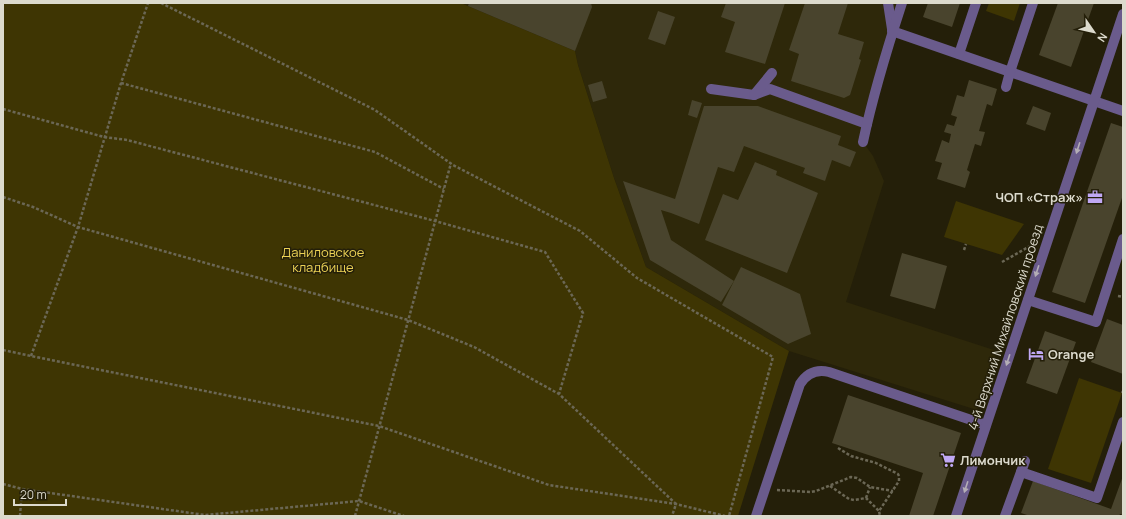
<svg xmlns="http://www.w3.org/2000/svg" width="1126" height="519" viewBox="0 0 1126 519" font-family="Manrope,sans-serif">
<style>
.built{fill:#2e280a}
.green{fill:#3e3503}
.building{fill:#49442d}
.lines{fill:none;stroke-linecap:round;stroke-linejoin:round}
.path{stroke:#6b6755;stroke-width:2.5;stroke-dasharray:3 2;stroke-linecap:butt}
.minor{stroke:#6a5b8c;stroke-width:10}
.oneway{fill:#b4aeb6}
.labels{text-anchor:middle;stroke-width:3;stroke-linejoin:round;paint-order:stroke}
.poi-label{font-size:13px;font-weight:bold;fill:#dcdacd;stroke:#241f09;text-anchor:start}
.park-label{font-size:13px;fill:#ecd255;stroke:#241f09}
.street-label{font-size:13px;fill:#dcdacd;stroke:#241f09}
</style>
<rect width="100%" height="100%" fill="#241f09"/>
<polygon class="built" points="461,3 898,3 863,142 873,156 884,181 846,302 997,351 977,410 789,351 646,267 614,178 578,65 575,51"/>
<g class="green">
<polygon points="3,3 461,3 575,51 578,65 614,178 646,267 789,351 738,516 3,516"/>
<polygon points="989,3 1020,3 1014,21 986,11"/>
<polygon points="956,201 1024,224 1002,255 944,237"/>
<polygon points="1079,378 1122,393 1091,483 1048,469"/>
</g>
<g class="building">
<polygon points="469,3 591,3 592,7 575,51 468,6"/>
<polygon points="726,3 785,3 765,64 725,52 735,22 721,17"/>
<polygon points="805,3 848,3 838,34 864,42 859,59 861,60 850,95 844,98 791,81 799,54 789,50"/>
<polygon points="928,3 960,3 952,27 923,17"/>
<polygon points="1058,3 1094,3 1071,67 1039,55"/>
<polygon points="658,11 675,17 665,45 648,39"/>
<polygon points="969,80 997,89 992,106 987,104 979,131 985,132 981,146 975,144 967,170 970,172 965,188 937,179 942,163 935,161 942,140 949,143 951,134 944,132 947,124 954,126 957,117 951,115 957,95 964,97"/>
<polygon points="602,81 607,98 593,102 588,85"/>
<polygon points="692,100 702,103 697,118 688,115"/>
<polygon points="704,106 758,106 841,136 838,145 856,152 850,167 832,160 825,181 803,173 805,168 744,146 734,172 718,167 699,224 671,213 661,210 671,240 734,281 721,302 650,260 623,181 675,199"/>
<polygon points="1033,106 1051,113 1045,131 1026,124"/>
<polygon points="1111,123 1123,127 1123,195 1085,303 1052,292"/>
<polygon points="755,162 777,171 776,175 818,193 787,273 705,240 723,194 738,200"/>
<polygon points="902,253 947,266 935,309 890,296"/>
<polygon points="741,267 800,294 811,334 788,344 722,305"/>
<polygon points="1107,319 1123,325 1123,374 1091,362"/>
<polygon points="1045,331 1076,342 1057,394 1026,383"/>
<polygon points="848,395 961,433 933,516 909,516 923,473 832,443"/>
<polygon points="1123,476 1123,515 1120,514 1119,516 1030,516 1021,513 1033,481 1111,509"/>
</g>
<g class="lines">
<g class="path">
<polyline points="161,3 375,110 453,165 580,231 637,278 773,357 729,516"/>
<polyline points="121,83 375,152 444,189"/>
<polyline points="3,109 104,137 127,140 435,221 545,252 583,313 559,394"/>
<polyline points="3,197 33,207 78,227 408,320 474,347 559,394 676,504 672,516"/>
<polyline points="964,250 966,244"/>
<polyline points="1002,262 1032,245"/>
<polyline points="1118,296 1123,297"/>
<polyline points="3,350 31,356 379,426 549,485 676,504 725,516"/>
<polyline points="31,356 78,227 121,83 148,3"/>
<polyline points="1122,393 1123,391"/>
<polyline points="838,448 851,456 876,463 898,474 899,476 899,481 879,511 880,516"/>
<polyline points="3,484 22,489 205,515 359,501 404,516"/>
<polyline points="830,486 849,499 854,500 866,498 879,511"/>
<polyline points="777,490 811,492 816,491 851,477 857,478 870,487 893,491"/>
<polyline points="866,498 870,487"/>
<polyline points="20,516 22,489"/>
<polyline points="355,516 451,163"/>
</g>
<g class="minor">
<polyline points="888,3 892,29"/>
<polyline points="892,31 1123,111"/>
<polyline points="959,54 976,3"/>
<polyline points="1006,87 1010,72 1033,3"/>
<polyline points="711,89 754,95 770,89 867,124"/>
<polyline points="754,95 772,73"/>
<path d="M863,142c10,-47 24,-93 39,-139"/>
<polyline points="1028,300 1096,322 1123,239"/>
<polyline points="1021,472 1097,498 1123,422"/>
<path d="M756,516l44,-132c7,-11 17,-15 29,-12l157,53"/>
<polyline points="956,516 1123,14"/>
<polyline points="1005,516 1025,461"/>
</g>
</g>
<defs><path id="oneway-solid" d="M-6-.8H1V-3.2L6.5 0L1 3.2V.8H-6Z"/></defs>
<g class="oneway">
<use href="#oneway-solid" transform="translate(1078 148) rotate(108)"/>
<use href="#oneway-solid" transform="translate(1037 271) rotate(108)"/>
<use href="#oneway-solid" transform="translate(1008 360) rotate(108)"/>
<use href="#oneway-solid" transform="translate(966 487) rotate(108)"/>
</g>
<defs>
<g id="office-bare" transform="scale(1.2)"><path d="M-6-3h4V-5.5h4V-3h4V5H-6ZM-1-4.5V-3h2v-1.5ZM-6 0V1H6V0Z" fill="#c0a8f4" stroke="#241f09" stroke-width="2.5" paint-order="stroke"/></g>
<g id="hotel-bare" transform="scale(1.2)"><path d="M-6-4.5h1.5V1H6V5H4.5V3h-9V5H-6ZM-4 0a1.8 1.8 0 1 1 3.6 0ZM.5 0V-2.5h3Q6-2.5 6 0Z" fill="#c0a8f4" stroke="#241f09" stroke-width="2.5" paint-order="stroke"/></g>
<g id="supermarket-bare" transform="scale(1.2)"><path d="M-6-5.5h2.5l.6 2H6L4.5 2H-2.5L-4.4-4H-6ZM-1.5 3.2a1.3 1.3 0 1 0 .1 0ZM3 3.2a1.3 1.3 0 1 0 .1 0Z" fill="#c0a8f4" stroke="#241f09" stroke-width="2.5" paint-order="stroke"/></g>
</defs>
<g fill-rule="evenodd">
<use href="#office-bare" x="1095" y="197"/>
<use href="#hotel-bare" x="1036" y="354"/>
<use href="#supermarket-bare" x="948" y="460"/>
</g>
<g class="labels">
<g class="poi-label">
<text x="1083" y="202" text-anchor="end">ЧОП «Страж»</text>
<text x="1048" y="359">Orange</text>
<text x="960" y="465">Лимончик</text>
</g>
<g class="park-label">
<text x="323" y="257">Даниловское<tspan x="323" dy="15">кладбище</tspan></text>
</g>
<g class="street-label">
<text transform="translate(1005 327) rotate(-72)" y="5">4-й Верхний Михайловский проезд</text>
</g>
</g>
<rect width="1126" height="519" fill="none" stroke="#dcdacd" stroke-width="8"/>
<g transform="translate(1094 32) rotate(124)" stroke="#241f09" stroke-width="3" paint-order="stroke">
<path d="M0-3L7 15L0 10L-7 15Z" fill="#dcdacd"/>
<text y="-6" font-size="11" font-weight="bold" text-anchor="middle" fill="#dcdacd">N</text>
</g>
<path d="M14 499v6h52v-6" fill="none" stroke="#dcdacd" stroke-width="2"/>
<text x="20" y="499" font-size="12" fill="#dcdacd" stroke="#241f09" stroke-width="3" paint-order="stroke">20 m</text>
</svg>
